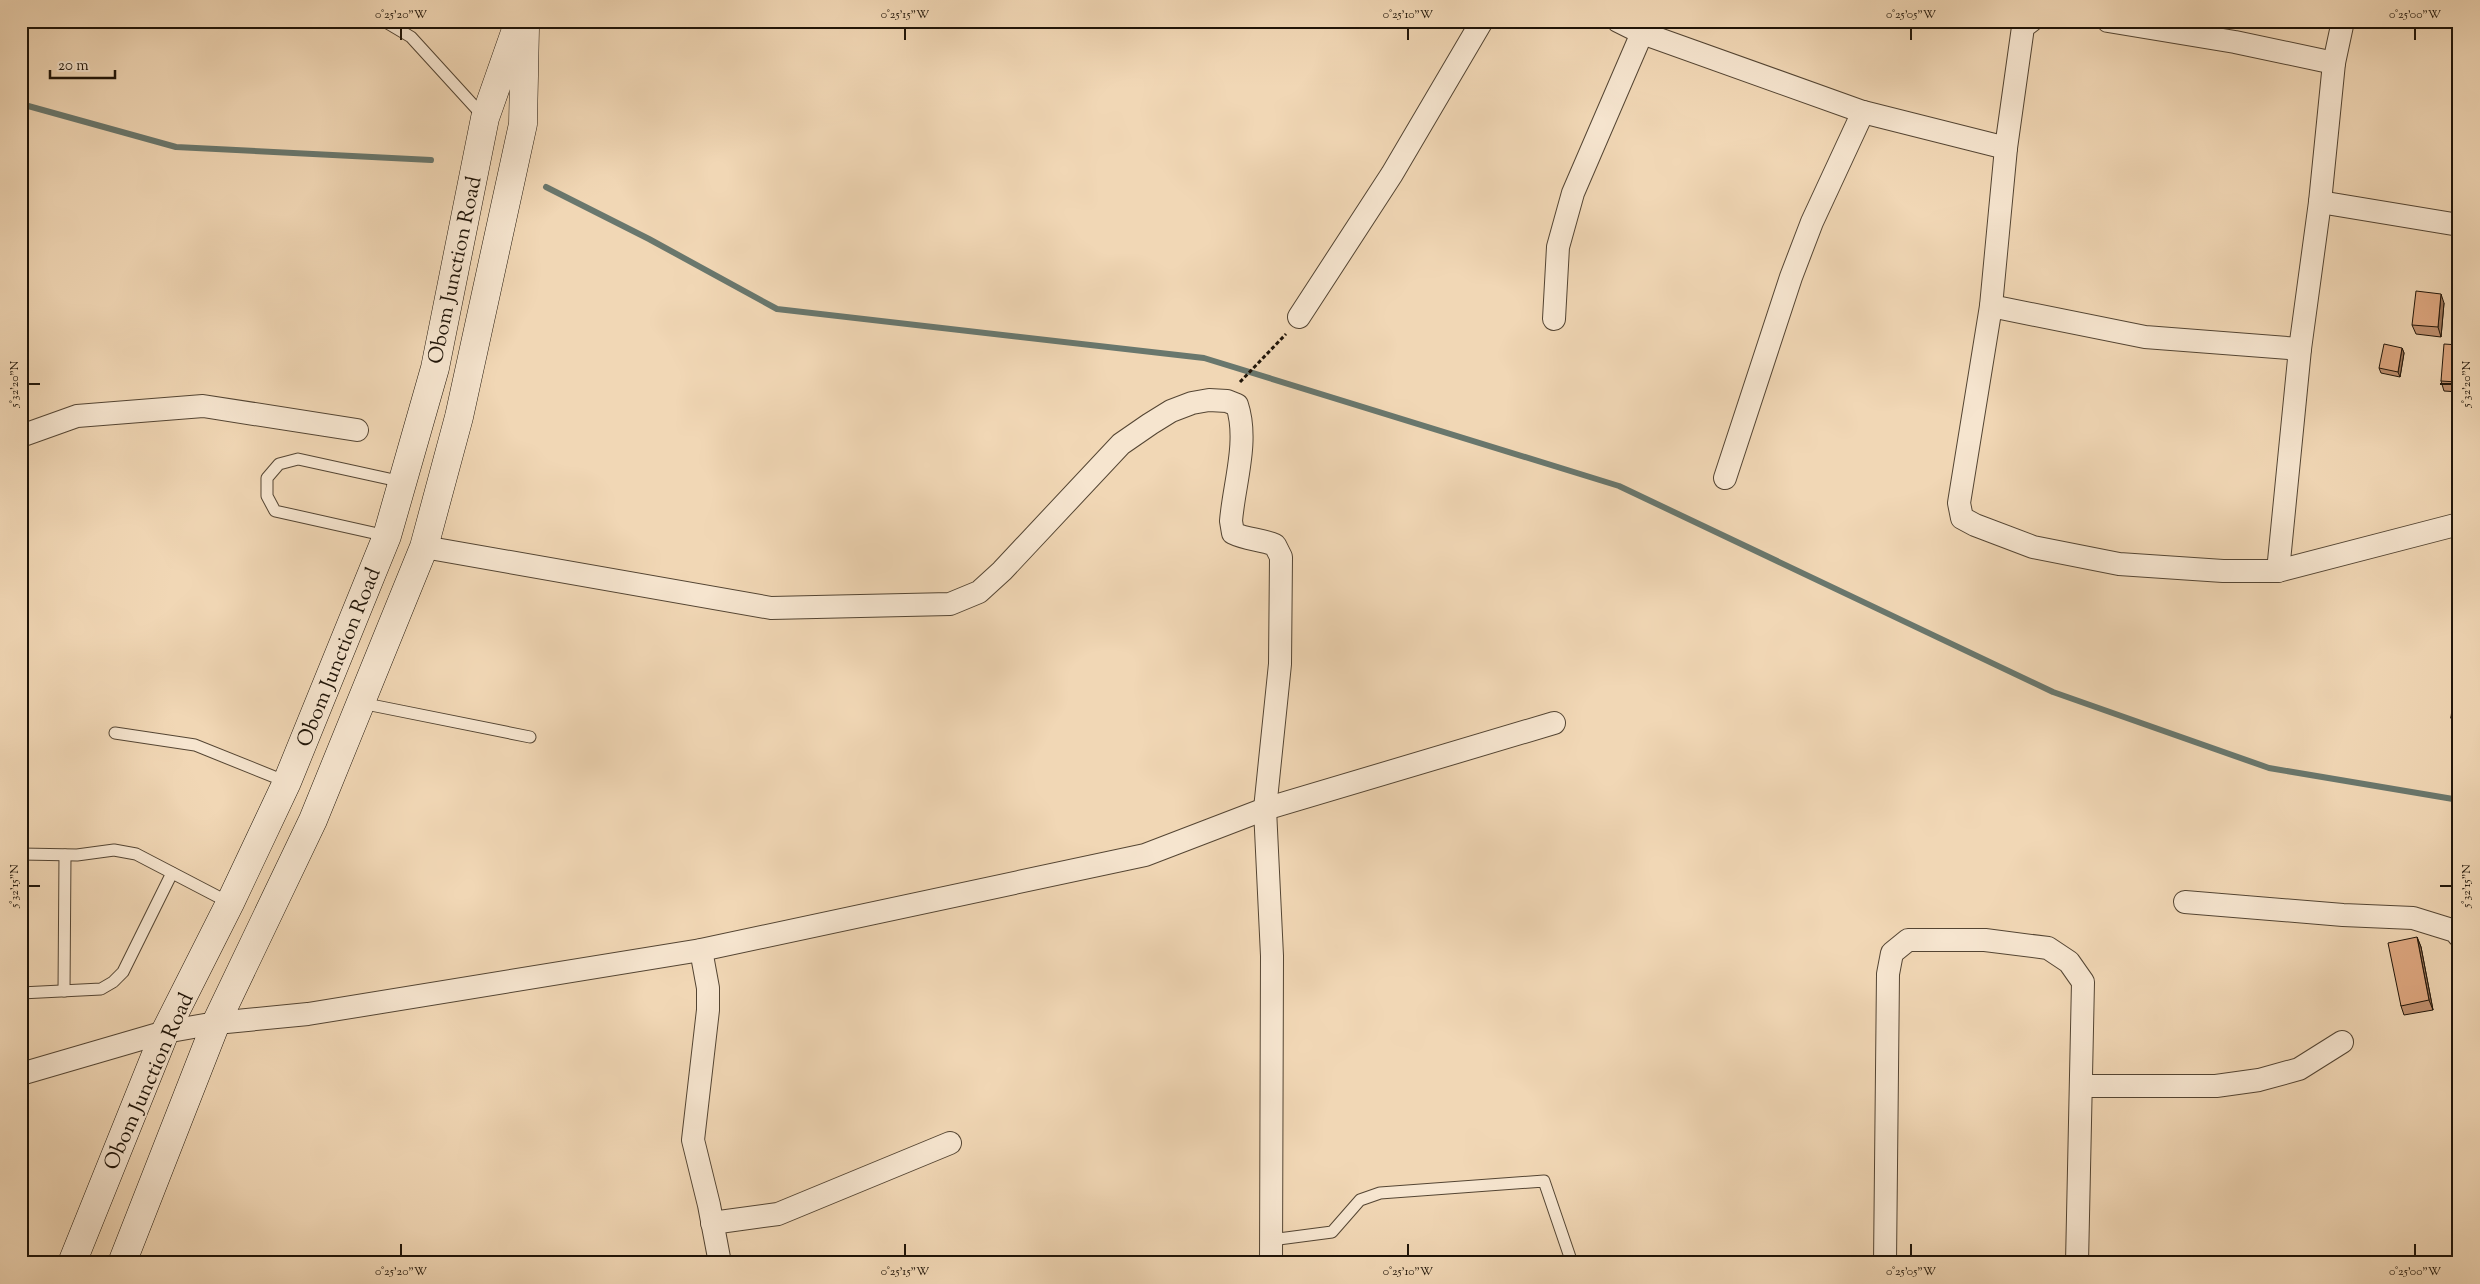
<svg xmlns="http://www.w3.org/2000/svg" width="2480" height="1284" viewBox="0 0 2480 1284" font-family="'Sorts Mill Goudy',serif">
<style>
.lines{fill:none;stroke-linecap:round;stroke-linejoin:round}
.stream{stroke:#69776d;stroke-width:6}
.service-casing{stroke:#544533;stroke-width:13}
.minor-casing{stroke:#544533;stroke-width:24}
.secondary-casing{stroke:#1f1408;stroke-width:29}
.path{stroke:#1f1408;stroke-width:3;stroke-dasharray:4 2.5;stroke-linecap:butt}
.service{stroke:#f6e5cf;stroke-width:11}
.minor{stroke:#f6e5cf;stroke-width:22}
.secondary{stroke:#f6e5cf;stroke-width:28}
.wall{fill:#c0906f;stroke:#1f1408}
.shaded-wall{fill:#9c765a;stroke:#1f1408}
.building{fill:#dfa881;stroke:#1f1408}
.ticks{fill:none;stroke:#1f1408;stroke-width:2}
.labels{text-anchor:middle;stroke-width:4;stroke-linejoin:round;paint-order:stroke}
.street-label{font-size:21px;fill:#1f1408;stroke:#f6e5cf}
.neatline{fill:none;stroke:#1f1408;stroke-width:2}
.ticks-label{font-size:12px;text-anchor:middle;fill:#1f1408}
</style>
<rect width="100%" height="100%" fill="#f1d7b5"/>
<filter id="stains"><feTurbulence type="fractalNoise" baseFrequency=".004" numOctaves="4"/><feColorMatrix values="0 0 0 0 .2 0 0 0 0 .09 0 0 0 0 .02 0 0 0 .5 -.17"/></filter>
<radialGradient id="worn" r=".72"><stop offset=".6" stop-color="#630" stop-opacity="0"/><stop offset="1" stop-color="#630" stop-opacity=".3"/></radialGradient>
<g class="lines">
<g class="stream">
<polyline points="21,104 176,147 431,160"/>
<polyline points="546,187 649,239 777,309 1204,358 1619,486 2053,692 2269,768 2459,800"/>
</g>
<g class="service-casing">
<g id="service">
<polyline points="384,21 411,37 484,117"/>
<polyline points="387,536 275,511 267,496 267,478 279,464 298,459 403,482"/>
<polyline points="361,703 530,737"/>
<polyline points="115,733 195,745 287,782"/>
<polyline points="21,854 77,855 114,850 136,854 230,903"/>
<polyline points="64,991 65,855"/>
<polyline points="21,993 101,989 113,982 123,972 172,873"/>
<polyline points="1271,1240 1332,1232 1360,1200 1380,1193 1544,1181 1572,1263"/>
</g>
</g>
<g class="minor-casing">
<g id="minor">
<polyline points="1618,21 1642,33 1863,112 2006,148"/>
<polyline points="2031,21 2023,27 2006,148 1991,306 1959,503 1962,518 1975,525 2033,547 2119,564 2223,571 2278,571 2459,524"/>
<polyline points="2108,21 2235,42 2334,63"/>
<polyline points="2320,202 2459,225"/>
<polyline points="1991,306 2145,337 2300,349"/>
<polyline points="1299,317 1392,174 1482,21"/>
<polyline points="1554,319 1558,247 1573,193 1642,33"/>
<polyline points="21,436 77,416 203,406 357,430"/>
<polyline points="1725,478 1791,277 1812,222 1863,112"/>
<path d="M424,547l347,61 179,-4 29,-12 23,-21 119,-127 29,-20 21,-13 21,-8 17,-3 18,1 10,4c12,36 -3,79 -6,116l2,12c14,7 28,6 42,12l6,12 -1,107 -15,145 7,147 -1,307"/>
<polyline points="2278,571 2300,349 2320,202 2334,63 2343,21"/>
<polyline points="2185,902 2343,915 2413,918 2455,931 2459,936"/>
<polyline points="701,950 708,988 708,1010 693,1140 709,1205 720,1263"/>
<polyline points="21,1074 165,1032 216,1023 308,1014 701,950 1145,855 1265,809 1554,723"/>
<polyline points="2082,1086 2216,1086 2259,1080 2299,1069 2342,1042"/>
<polyline points="712,1223 778,1214 950,1143"/>
<polyline points="1885,1263 1888,974 1892,953 1908,940 1985,940 2048,948 2069,962 2083,982 2077,1263"/>
</g>
</g>
<g class="secondary-casing">
<g id="secondary">
<polyline points="72,1263 165,1032 230,903 287,782 387,536 435,368 485,118 519,21"/>
<polyline points="122,1263 216,1023 313,820 424,547 459,417 523,124 525,28"/>
</g>
</g>
<polyline class="path" points="1240,382 1286,334"/>
<use href="#service" class="service"/>
<use href="#minor" class="minor"/>
<use href="#secondary" class="secondary"/>
</g>
<g class="wall">
<polygon points="2444,303 2441,337 2416,334 2412,325"/>
<polygon points="2459,345 2459,392 2444,391 2441,381"/>
<polygon points="2402,348 2404,353 2400,377 2381,373 2379,368"/>
<polygon points="2459,680 2459,728 2455,727 2451,718"/>
<polygon points="2417,937 2421,947 2433,1010 2404,1015 2401,1006"/>
</g>
<g class="shaded-wall">
<polygon points="2441,294 2444,303 2441,337 2438,327"/>
<polygon points="2402,348 2404,353 2400,377 2398,372"/>
<polygon points="2459,359 2459,387 2457,382"/>
<polygon points="2417,937 2421,947 2433,1010 2429,1000"/>
</g>
<g class="building">
<polygon points="2416,291 2441,294 2438,327 2412,325"/>
<polygon points="2384,344 2402,348 2398,372 2379,368"/>
<polygon points="2444,344 2459,345 2459,359 2457,382 2441,381"/>
<polygon points="2455,679 2459,680 2459,718 2451,718"/>
<polygon points="2417,937 2429,1000 2401,1006 2388,943"/>
</g>
<path class="ticks" d="M401,28v12M905,28v12M1408,28v12M1911,28v12M2415,28v12M28,384h12M2440,384h12M28,886h12M2440,886h12M401,1244v12M905,1244v12M1408,1244v12M1911,1244v12M2415,1244v12"/>
<g class="labels">
<g class="street-label">
<text transform="translate(454 270) rotate(-78)" y="7">Obom Junction Road</text>
<text transform="translate(338 657) rotate(-68)" y="7">Obom Junction Road</text>
<text transform="translate(148 1081) rotate(-66)" y="7">Obom Junction Road</text>
</g>
</g>
<rect width="2480" height="1284" fill="none" stroke="#f1d7b5" stroke-width="55"/>
<path d="M50 70v8h65v-8" fill="none" stroke="#1f1408" stroke-width="2.5"/>
<text x="58" y="70" font-size="15" fill="#1f1408" stroke="#f6e5cf" stroke-width="4" paint-order="stroke">20 m</text>
<rect x="28" y="28" width="2424" height="1228" class="neatline"/>
<g class="ticks-label">
<text x="401" y="18">0°25'20"W</text>
<text x="905" y="18">0°25'15"W</text>
<text x="1408" y="18">0°25'10"W</text>
<text x="1911" y="18">0°25'05"W</text>
<text x="2415" y="18">0°25'00"W</text>
<text transform="translate(14 384) rotate(-90)" y="4">5°32'20"N</text>
<text transform="translate(2466 384) rotate(-90)" y="4">5°32'20"N</text>
<text transform="translate(14 886) rotate(-90)" y="4">5°32'15"N</text>
<text transform="translate(2466 886) rotate(-90)" y="4">5°32'15"N</text>
<text x="401" y="1275">0°25'20"W</text>
<text x="905" y="1275">0°25'15"W</text>
<text x="1408" y="1275">0°25'10"W</text>
<text x="1911" y="1275">0°25'05"W</text>
<text x="2415" y="1275">0°25'00"W</text>
</g>
<rect width="100%" height="100%" filter="url(#stains)"/>
<rect width="100%" height="100%" fill="url(#worn)"/>
</svg>
